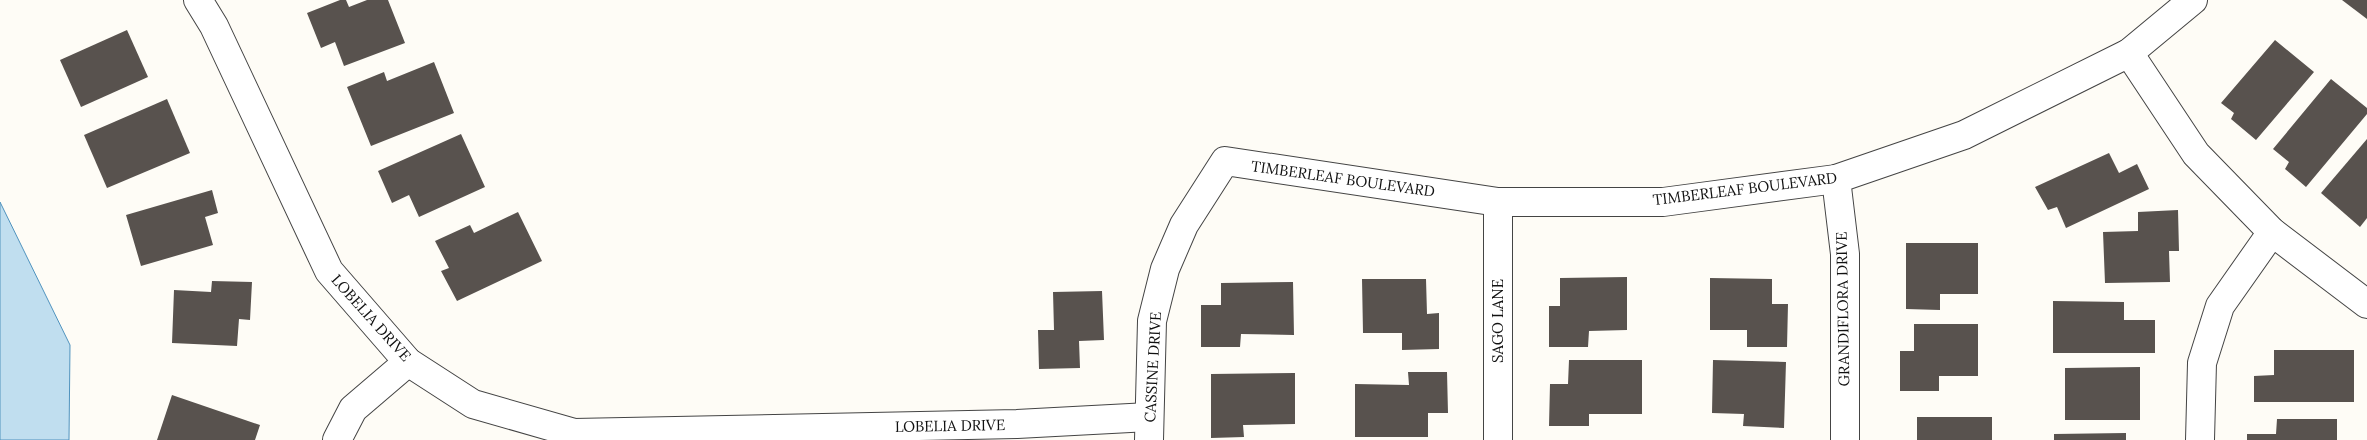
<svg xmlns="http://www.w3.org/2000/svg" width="2367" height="440" viewBox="0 0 2367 440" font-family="Lora,serif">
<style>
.water{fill:#c0deef;stroke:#5093be}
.building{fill:#58524e}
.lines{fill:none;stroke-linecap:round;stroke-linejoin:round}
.street-casing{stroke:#444;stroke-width:30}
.street{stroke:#fff;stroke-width:28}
.labels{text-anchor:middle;stroke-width:5;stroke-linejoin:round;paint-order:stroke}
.street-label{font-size:15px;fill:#111;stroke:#fff}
</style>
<rect width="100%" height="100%" fill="#fefcf6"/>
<polygon class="water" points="0,202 70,345 69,440 0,440"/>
<g class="building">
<polygon points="340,0 346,0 349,7 367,0 388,0 405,43 344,66 335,42 321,48 307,13"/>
<polygon points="2342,0 2367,0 2367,19"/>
<polygon points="127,30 148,77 81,107 60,60"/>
<polygon points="2275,40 2314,72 2256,140 2231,119 2234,113 2221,103"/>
<polygon points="434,62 454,113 371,146 347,87 384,72 387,81"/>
<polygon points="2331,79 2367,108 2367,114 2306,187 2285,169 2289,162 2273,149"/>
<polygon points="167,99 190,153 107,188 84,135"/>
<polygon points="461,134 485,187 419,217 409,195 392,203 378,171"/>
<polygon points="2367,139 2367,218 2360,227 2321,193"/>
<polygon points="2109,153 2119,173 2137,164 2149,189 2066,228 2057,207 2048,210 2035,187"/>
<polygon points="212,190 218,213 205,217 213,245 141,266 126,215"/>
<polygon points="2178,210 2179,251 2169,251 2170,282 2105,283 2103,232 2138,231 2138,212"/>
<polygon points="518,212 542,261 457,301 441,271 449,268 435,241 470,225 474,233"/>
<polygon points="1906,243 1978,243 1978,294 1940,294 1940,310 1906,309"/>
<polygon points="1627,277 1627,330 1589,331 1588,347 1549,347 1549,306 1560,306 1560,278"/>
<polygon points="1710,278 1772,279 1772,304 1788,304 1787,347 1747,347 1747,330 1710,330"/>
<polygon points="1362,279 1426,279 1427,314 1439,313 1439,349 1402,350 1402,333 1363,333"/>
<polygon points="212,281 252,282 250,320 239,319 237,346 172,343 174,290 211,292"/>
<polygon points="1293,282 1294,335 1241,334 1240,347 1201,347 1201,305 1221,305 1221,283"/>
<polygon points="1102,291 1104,340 1079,341 1080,368 1039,369 1038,330 1054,330 1053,292"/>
<polygon points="2053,301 2124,302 2124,320 2155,320 2155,353 2053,353"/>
<polygon points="1914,324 1978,324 1978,376 1939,376 1939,391 1900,391 1900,351 1914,351"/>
<polygon points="2274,350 2354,350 2354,402 2254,402 2254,376 2274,375"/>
<polygon points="1569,360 1642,360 1642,414 1589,414 1589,426 1549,426 1550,384 1568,384"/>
<polygon points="1713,360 1786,362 1784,428 1743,426 1744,414 1712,413"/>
<polygon points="2140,367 2140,420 2065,420 2065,368"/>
<polygon points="1408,372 1447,372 1448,413 1428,413 1428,437 1355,437 1355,384 1409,385"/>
<polygon points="1295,373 1295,424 1243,425 1244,437 1211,438 1211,374"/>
<polygon points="172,395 260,425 255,440 157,440"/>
<rect x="1917" y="417" width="75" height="23"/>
<polygon points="2277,419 2337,419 2337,440 2247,440 2247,434 2276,434"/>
<polygon points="2126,433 2126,440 2054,440 2054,434"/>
</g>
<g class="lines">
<g class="street-casing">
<g id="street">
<polyline points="198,0 214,26 329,271 408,362 473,404 574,433 1017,424 1149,417"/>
<polyline points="2129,53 2196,154 2272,232 2367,304"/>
<polyline points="1836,179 1845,254 1845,440"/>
<polyline points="1498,202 1498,440"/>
<polyline points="337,440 353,409 408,362"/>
<polyline points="1149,440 1152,321 1165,269 1184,225 1225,161 1498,202 1663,202 1836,179 1964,135 2129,53 2193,0"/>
<polyline points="2200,440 2202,363 2220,306 2272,232"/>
</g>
</g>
<use href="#street" class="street"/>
</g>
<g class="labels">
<g class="street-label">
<text transform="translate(1343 179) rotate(8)" y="5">TIMBERLEAF BOULEVARD</text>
<text transform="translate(1745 189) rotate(-7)" y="5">TIMBERLEAF BOULEVARD</text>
<text transform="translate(1843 309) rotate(-91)" y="5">GRANDIFLORA DRIVE</text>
<text transform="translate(371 318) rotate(48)" y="5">LOBELIA DRIVE</text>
<text transform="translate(1498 321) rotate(-90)" y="5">SAGO LANE</text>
<text transform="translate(1153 367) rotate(-87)" y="5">CASSINE DRIVE</text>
<text transform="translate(950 426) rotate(-1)" y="5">LOBELIA DRIVE</text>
</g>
</g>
</svg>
